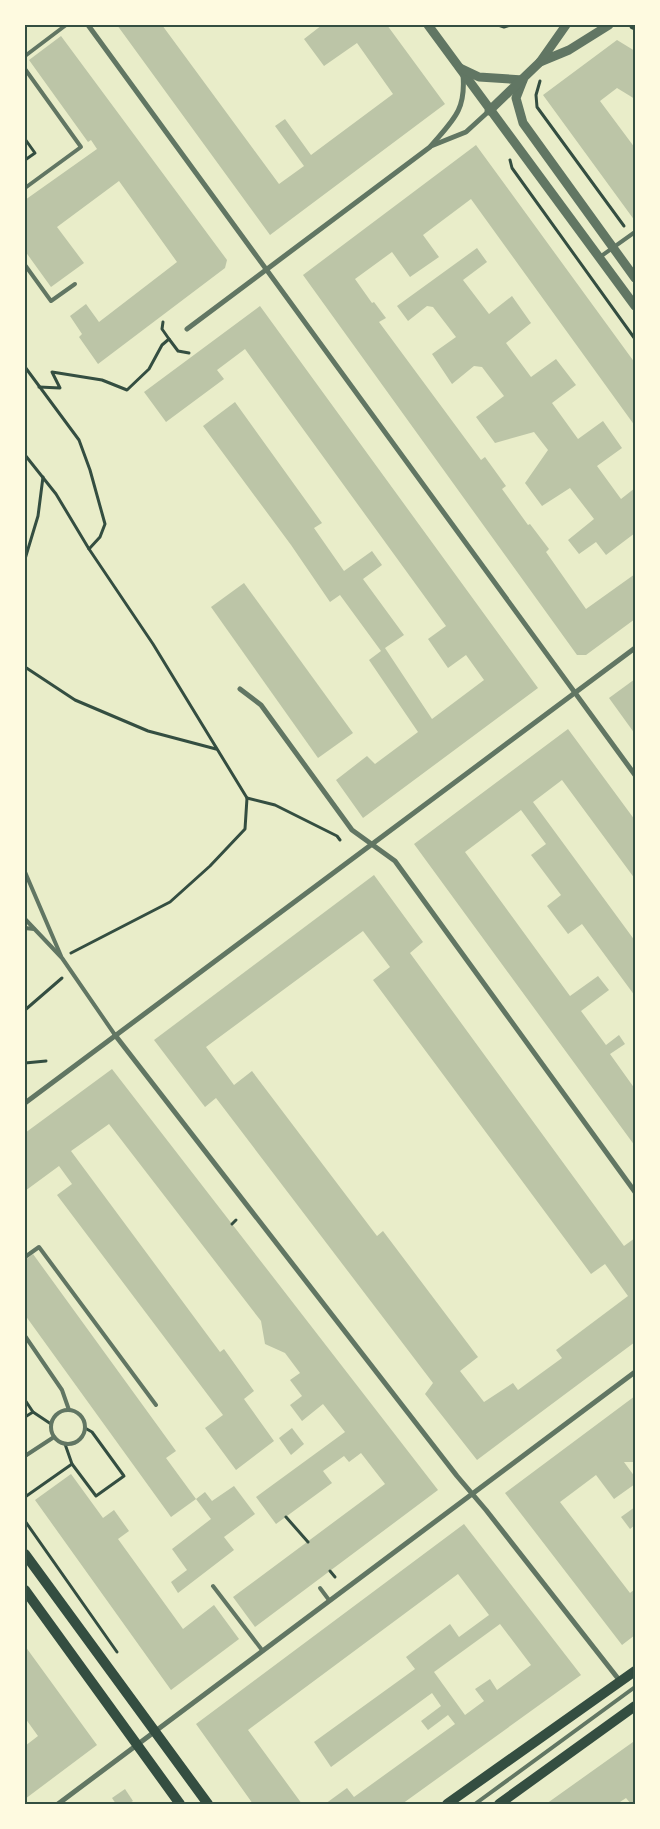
<svg xmlns="http://www.w3.org/2000/svg" width="660" height="1829" viewBox="0 0 660 1829" font-family="'Work Sans',sans-serif">
<style>
.building{fill:#bcc5a7;fill-rule:evenodd}
.lines{fill:none;stroke-linecap:round;stroke-linejoin:round}
.path{stroke:#344e41;stroke-width:3}
.service{stroke:#617663;stroke-width:4}
.minor{stroke:#617663;stroke-width:5}
.tertiary{stroke:#617663;stroke-width:9}
.secondary{stroke:#344e41;stroke-width:10}
.neatline{fill:none;stroke:#344e41;stroke-width:2}
</style>
<rect width="100%" height="100%" fill="#e9edc9"/>
<g class="building">
<polygon points="117,25 162,25 279,184 304,166 275,126 285,119 311,155 393,94 357,43 324,66 304,39 322,25 387,25 445,104 270,235"/>
<polygon points="61,36 227,260 225,268 98,364 79,337 82,334 70,316 86,304 99,322 177,262 119,181 57,227 84,263 51,287 25,251 25,200 97,149 91,140 88,142 29,60"/>
<polygon points="617,40 635,51 635,99 617,88 600,101 635,148 635,221 543,95"/>
<polygon points="476,145 635,363 635,426 471,199 423,235 439,257 410,277 392,252 355,279 372,303 374,302 386,318 379,322 481,460 485,457 506,486 502,489 528,525 530,524 549,549 546,552 586,609 635,574 635,619 586,655 577,655 303,275"/>
<polygon points="477,248 487,262 463,280 489,314 512,296 531,323 506,343 531,377 556,359 576,385 552,403 578,439 603,421 622,448 597,466 621,499 635,488 635,533 606,555 596,542 579,554 568,540 594,519 570,488 542,506 525,483 548,450 534,432 495,443 476,417 504,396 482,367 474,366 452,384 432,354 456,337 433,307 427,306 408,321 397,306"/>
<polygon points="260,306 538,688 363,818 336,780 367,756 375,764 418,732 369,660 381,651 340,595 330,602 291,545 203,426 235,402 322,523 314,528 344,571 372,551 382,565 363,579 404,635 385,648 432,719 484,680 466,655 448,668 428,639 446,626 245,349 217,370 224,379 166,422 144,392"/>
<polygon points="244,583 353,733 318,758 211,607"/>
<polygon points="635,679 635,734 609,698"/>
<polygon points="568,729 635,820 635,879 562,780 533,802 635,941 635,996 582,924 568,934 547,906 561,895 531,855 546,844 521,810 465,852 570,996 598,976 609,990 581,1011 606,1045 619,1035 625,1044 610,1054 635,1089 635,1146 414,844"/>
<path d="M374,875l49,67 -13,11 214,293 11,-8v104l-158,118 -52,-66 8,-11 -217,-285 -11,9 -51,-67zM363,931l27,36 -17,13 218,294 14,-10 23,32 -72,54 6,8 -44,32 -5,-7 -29,19 -24,-31 18,-14 -95,-126 -6,5 -125,-165 -18,14 -28,-38z"/>
<polygon points="112,1069 438,1490 255,1627 233,1597 385,1484 361,1453 349,1462 344,1456 323,1471 332,1483 276,1524 256,1497 345,1432 323,1404 302,1421 290,1405 302,1396 290,1380 300,1373 285,1353 265,1344 261,1321 109,1124 71,1151 220,1352 224,1349 254,1391 244,1399 274,1441 236,1470 205,1428 223,1415 57,1195 72,1184 59,1166 25,1191 25,1133"/>
<polygon points="33,1254 176,1451 166,1458 196,1499 171,1517 25,1315 25,1260"/>
<polygon points="635,1396 635,1462 624,1462 635,1477 635,1484 614,1499 596,1475 560,1502 630,1593 635,1589 635,1635 622,1645 505,1493"/>
<polygon points="292,1428 304,1444 291,1455 279,1438"/>
<polygon points="71,1474 103,1518 114,1510 129,1531 118,1539 183,1629 214,1605 239,1639 171,1690 35,1500"/>
<polygon points="234,1486 255,1514 224,1537 234,1550 178,1593 171,1582 187,1570 172,1549 211,1519 196,1499 205,1492 212,1501"/>
<polygon points="635,1507 635,1525 630,1529 621,1517"/>
<path d="M464,1524l117,151 -179,129h-77l22,-16 7,9 101,-73 -7,-9 -20,15 -7,-9 20,-15 -9,-13 -101,74 -17,-25 101,-73 -9,-12 44,-33 9,13 30,-22 -31,-41 -210,156 54,74h-49l-57,-80zM500,1624l31,41 -34,25 -7,-11 -15,10 9,12 -19,14 -31,-43z"/>
<polygon points="25,1646 97,1745 25,1799 25,1746 38,1736 25,1718"/>
<polygon points="633,1742 635,1745 635,1804 631,1804 626,1798 617,1804 546,1804"/>
<polygon points="125,1789 133,1801 128,1804 116,1804 112,1798"/>
</g>
<g class="lines">
<g class="path">
<polyline points="498,25 504,27 511,25"/>
<polyline points="540,81 536,95 537,107 624,226"/>
<polyline points="25,139 35,153 25,160"/>
<polyline points="510,160 512,168 635,339"/>
<polyline points="169,339 178,351 189,353"/>
<polyline points="25,367 79,440 90,470 105,524 100,537 89,549"/>
<polyline points="39,387 60,388 52,372 102,380 127,390 149,369 162,345 169,339 162,329 163,322"/>
<polyline points="25,455 56,494 89,549 153,644 247,798 245,829 210,866 170,902 71,953"/>
<polyline points="25,559 38,516 43,477"/>
<polyline points="25,667 75,700 148,731 216,749"/>
<polyline points="247,798 275,805 337,836 340,840"/>
<polyline points="25,1010 62,978"/>
<polyline points="25,1063 46,1061"/>
<polyline points="232,1224 236,1220"/>
<polyline points="25,1400 33,1412 51,1424"/>
<polyline points="25,1417 33,1412"/>
<polyline points="65,1444 72,1464 96,1496 124,1476 92,1432 85,1428"/>
<polyline points="25,1497 72,1464"/>
<polyline points="286,1517 308,1542"/>
<polyline points="25,1521 117,1652"/>
<polyline points="330,1571 335,1577"/>
</g>
<g class="service">
<polyline points="25,56 66,25"/>
<polyline points="25,69 81,147 25,188"/>
<polyline points="600,257 635,232"/>
<polyline points="25,265 51,301 75,284"/>
<polyline points="25,872 61,956"/>
<polyline points="25,919 62,958 115,1035"/>
<polyline points="25,928 34,929"/>
<polyline points="25,1257 39,1247 156,1405"/>
<polyline points="25,1336 62,1390 69,1410"/>
<circle cx="68" cy="1427" r="17"/>
<polyline points="25,1456 54,1437"/>
<polyline points="213,1586 262,1650"/>
<polyline points="320,1588 329,1600"/>
<polyline points="475,1804 635,1687"/>
</g>
<g class="minor">
<polyline points="88,25 635,775"/>
<polyline points="431,146 466,132 489,111"/>
<path d="M187,329l243,-182c23,-27 36,-36 33,-72"/>
<polyline points="240,689 261,705 352,830 395,861 635,1192"/>
<polyline points="115,1035 457,1476 486,1510 620,1681"/>
<polyline points="25,1103 635,648"/>
<polyline points="58,1804 635,1372"/>
</g>
<g class="tertiary">
<polyline points="428,25 635,306"/>
<polyline points="540,62 569,50 609,25"/>
<polyline points="460,68 479,77 523,80"/>
<polyline points="523,80 516,98 523,123 635,278"/>
<polyline points="489,111 540,62 566,25"/>
</g>
<g class="secondary">
<polyline points="634,25 635,25"/>
<polyline points="25,1554 208,1804"/>
<polyline points="25,1590 180,1804"/>
<polyline points="447,1804 635,1671"/>
<polyline points="499,1804 635,1706"/>
</g>
</g>
<rect width="660" height="1829" fill="none" stroke="#fefae0" stroke-width="52"/>
<rect x="26" y="26" width="608" height="1777" class="neatline"/>
</svg>
